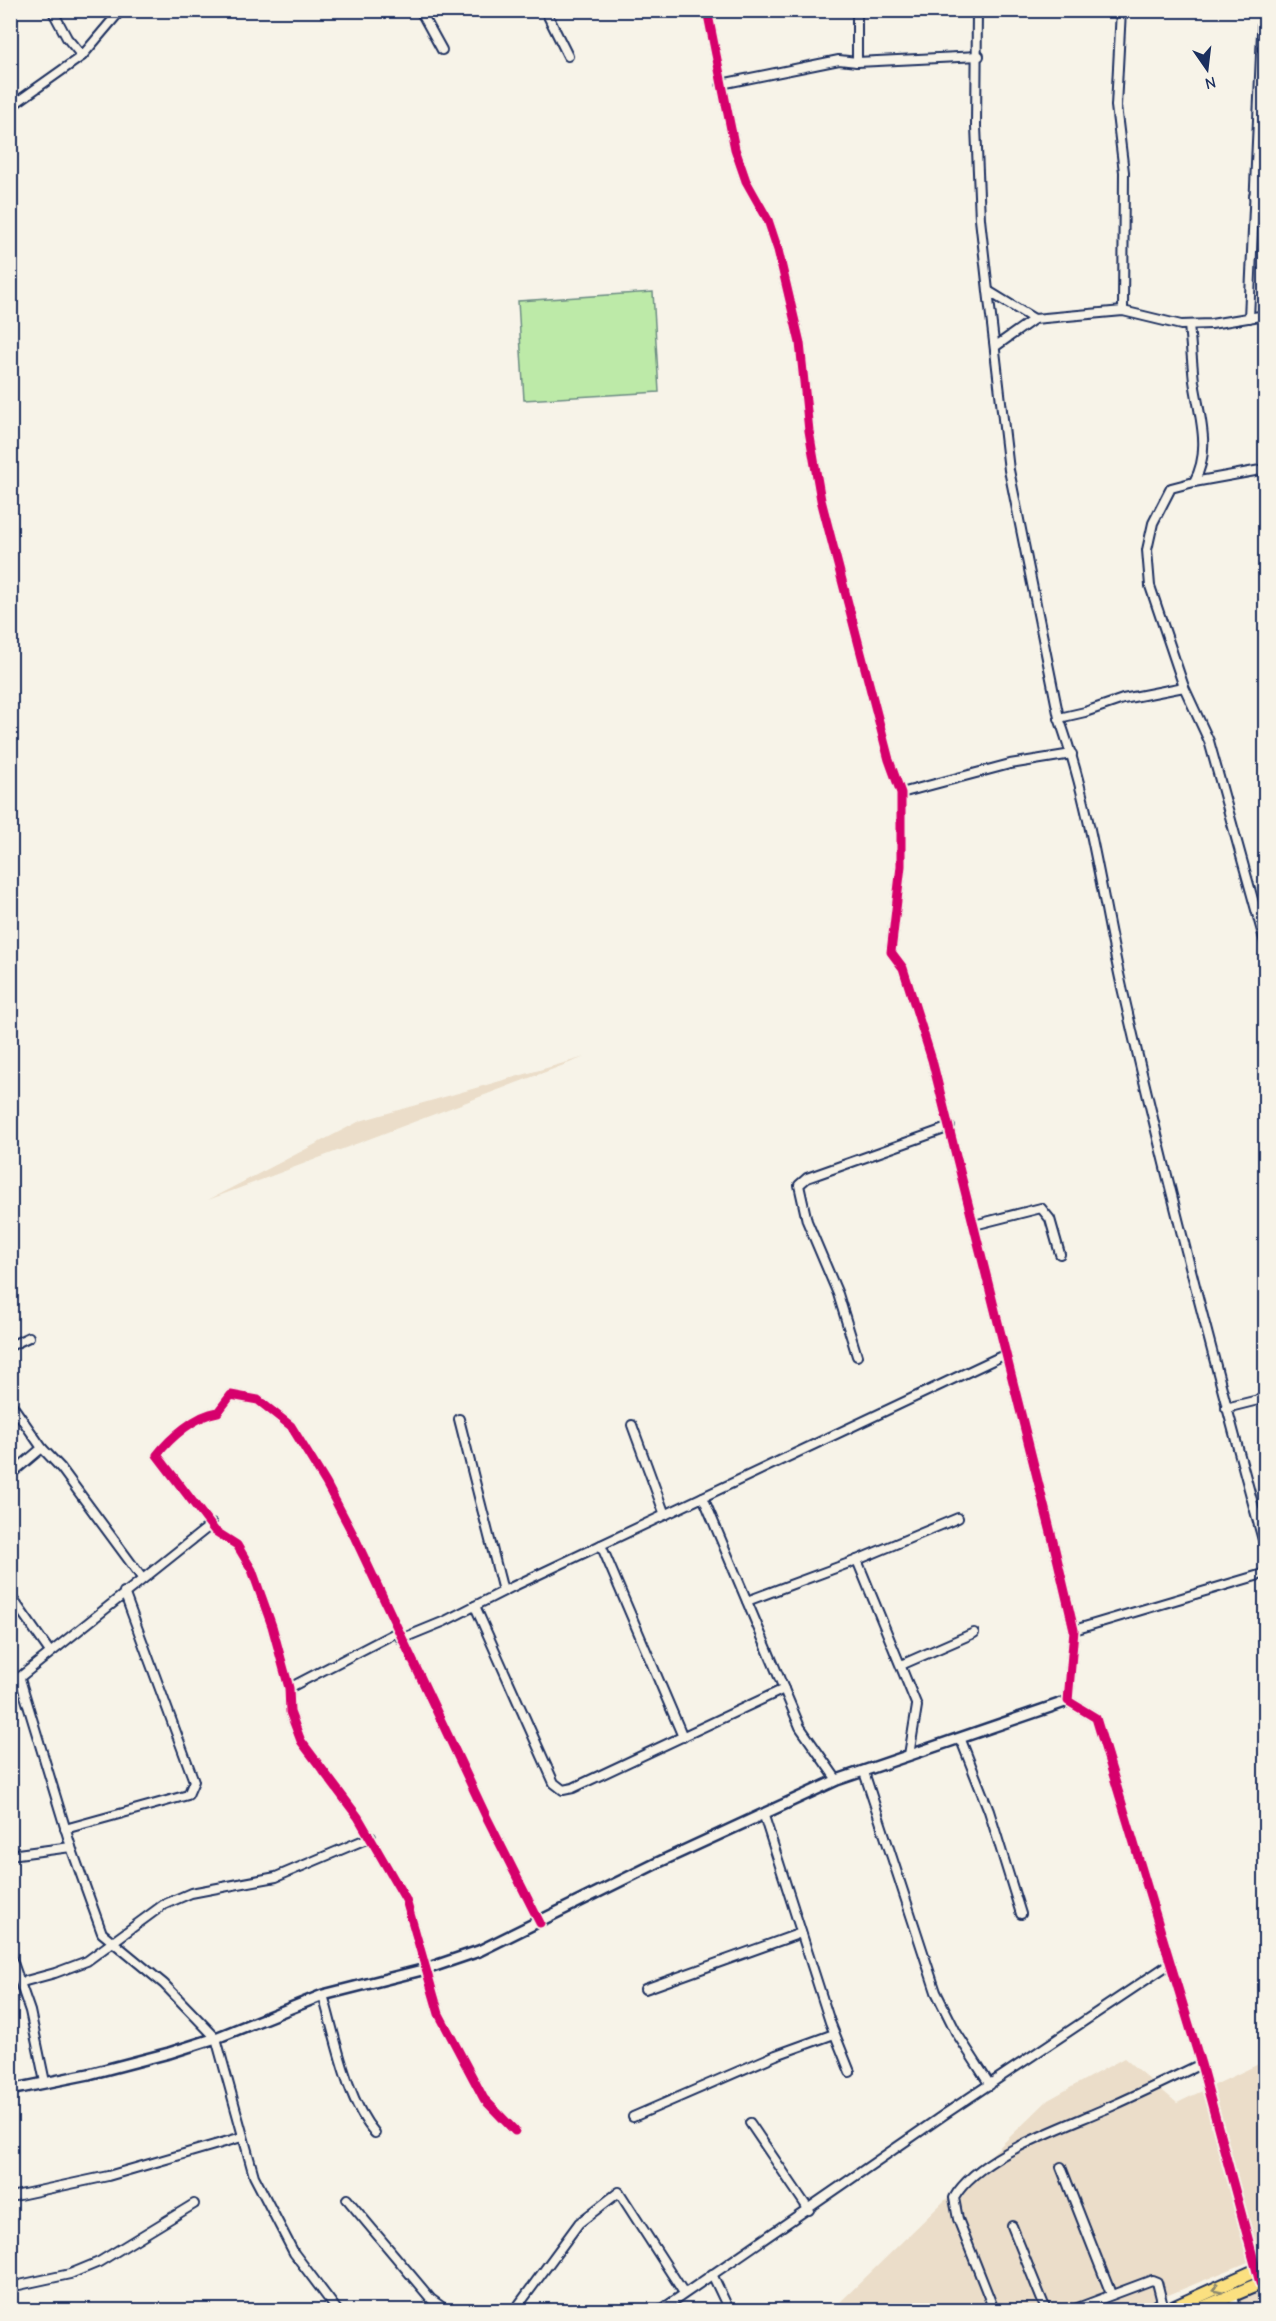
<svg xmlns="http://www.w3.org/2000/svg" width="1276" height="2321" viewBox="0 0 1276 2321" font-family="'Comic Neue',sans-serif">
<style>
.built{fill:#ebddc9}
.green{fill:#bdeaa8;stroke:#6c8c83;stroke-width:1.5}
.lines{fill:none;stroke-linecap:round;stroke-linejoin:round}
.minor-casing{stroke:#1b2f5e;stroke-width:12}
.tertiary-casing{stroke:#1b2f5e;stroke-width:14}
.trunk-casing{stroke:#1b2f5e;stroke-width:16}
.minor{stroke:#f7f3e8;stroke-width:8}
.tertiary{stroke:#f7f3e8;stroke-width:9}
.trunk{stroke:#fbe080;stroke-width:12}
.cycleway-casing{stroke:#f7f3e8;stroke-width:13}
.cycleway{stroke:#d6006c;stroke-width:9}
.oneway{stroke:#8b886f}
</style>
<rect width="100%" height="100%" fill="#f7f3e8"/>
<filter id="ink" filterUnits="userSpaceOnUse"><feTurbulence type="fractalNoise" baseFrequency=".0167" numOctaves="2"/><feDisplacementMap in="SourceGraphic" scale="12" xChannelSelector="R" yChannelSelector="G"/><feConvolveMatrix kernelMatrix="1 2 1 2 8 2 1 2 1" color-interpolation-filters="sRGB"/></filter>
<g filter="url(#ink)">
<g class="built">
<polygon points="585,1057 208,1200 360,1121"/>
<polygon points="1124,2058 1177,2103 1265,2061 1265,2255 1132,2310 832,2310 1048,2100"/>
<polygon points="1265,2287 1265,2310 1227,2310 1226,2306"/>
</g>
<polygon class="green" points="653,292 659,392 524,400 518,301"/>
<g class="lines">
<g class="minor-casing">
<g id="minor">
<polyline points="52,10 67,38 82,56"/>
<polyline points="420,10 442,50"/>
<polyline points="545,10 568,56"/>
<polyline points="707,10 735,149 746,181 768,220 778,250 800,343 809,431 821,500 889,760 901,793 901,866 891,952 903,968 932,1060 1053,1541 1074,1630 1068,1701 1096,1718 1201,2064 1260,2283"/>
<path d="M977,10l-1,116 4,93 8,72 21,179 50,248c32,88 43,182 64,274 43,187 92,374 143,559"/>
<polyline points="1121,10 1116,106 1124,172 1123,311"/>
<polyline points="857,62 857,10"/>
<polyline points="721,84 839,60 857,62 979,56"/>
<polyline points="10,107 82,56 121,10"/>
<polyline points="1254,196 1266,195"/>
<polyline points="988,291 1034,319"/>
<polyline points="1249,318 1263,10"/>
<path d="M1189,325c2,19 3,38 5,56 5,34 18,69 0,101l-23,6 -18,35 -6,27 3,36 34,101 25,54 57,205"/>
<polyline points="996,346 1034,319 1123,311 1181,325 1211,324 1266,315"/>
<polyline points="1194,482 1266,469"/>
<polyline points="1059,718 1085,712 1123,699 1184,687"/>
<polyline points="901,793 1010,764 1072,754"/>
<polyline points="974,1225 1041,1208 1050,1219 1060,1254"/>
<polyline points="10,1346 29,1337"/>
<polyline points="857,1356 838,1294 807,1221 799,1185 807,1178 950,1127"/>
<polyline points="10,1402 42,1448 61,1468 142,1578"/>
<polyline points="1226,1408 1266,1398"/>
<polyline points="459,1419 503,1591"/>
<polyline points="632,1425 665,1515"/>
<polyline points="10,1475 42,1448"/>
<polyline points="703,1497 800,1727 837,1780"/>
<polyline points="601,1545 683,1737"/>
<polyline points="857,1560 917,1706 909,1755"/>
<polyline points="10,1595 50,1652"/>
<polyline points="747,1601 857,1560 958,1518"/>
<polyline points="475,1606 554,1783 563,1790 573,1788 784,1689"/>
<polyline points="1074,1630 1266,1573"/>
<polyline points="401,1639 445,1621 512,1587 1006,1354"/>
<polyline points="901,1665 974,1633"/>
<polyline points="20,1679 71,1847 102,1933 164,1984 216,2038 254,2176 294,2253 337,2310"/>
<polyline points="10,1685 212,1524"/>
<polyline points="289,1688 397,1632"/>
<polyline points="961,1740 989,1811 1021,1914"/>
<polyline points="864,1772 936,1992 956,2032 990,2085"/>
<polyline points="764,1816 830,2022 850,2072"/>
<polyline points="65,1829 188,1795 194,1781 124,1592"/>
<polyline points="10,1855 71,1847"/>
<polyline points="10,1954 30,2011 45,2082"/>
<polyline points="22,1982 55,1973 87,1961 163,1905 191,1893 276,1877 371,1837"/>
<polyline points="645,1989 801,1933"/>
<path d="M323,1995c13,44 23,104 52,138"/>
<polyline points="633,2117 776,2055 834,2034"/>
<polyline points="750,2123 809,2210"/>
<path d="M515,2131l-31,-32 -45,-85 -33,-114 -48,-83 -57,-76 -11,-29 -1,-24 -17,-62 -20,-56 -15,-25 -22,-14 -58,-76c13,-17 39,-40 61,-43l13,-17 27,5 33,26 35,57 29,55 131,278 54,107"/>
<polyline points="1061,2167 1111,2294"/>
<polyline points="10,2197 108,2176 242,2137"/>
<polyline points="347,2199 431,2299 446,2310"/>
<polyline points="1012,2226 1046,2310"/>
<polyline points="712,2274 729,2310"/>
<polyline points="10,2287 70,2274 99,2262 194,2204"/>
<polyline points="1233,2295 1236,2310"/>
<polyline points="10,2304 12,2310"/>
<polyline points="515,2310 579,2223 619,2192 684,2293"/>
<polyline points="661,2310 945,2114 1171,1963"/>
<path d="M994,2310l-36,-91 -4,-21c25,-44 114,-72 160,-93 29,-13 58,-27 87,-41"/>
<polyline points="1072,2310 1152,2280 1157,2282 1162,2302 1147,2310"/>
</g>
</g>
<g class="tertiary-casing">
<polyline id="tertiary" points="10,2090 89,2074 169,2053 216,2038 323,1995 426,1969 479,1951 657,1863 837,1780 1068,1701"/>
</g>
<g class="trunk-casing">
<g id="trunk">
<polyline points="1168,2310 1266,2266"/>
<polyline points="1197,2310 1266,2281"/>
</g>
</g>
<use href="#minor" class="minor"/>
<use href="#tertiary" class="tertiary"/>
<use href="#trunk" class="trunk"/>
<g class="cycleway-casing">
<g id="cycleway">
<polyline points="707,10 735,149 746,181 768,220 778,250 800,343 809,431 821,500 889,760 901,793 901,866 891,952 903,968 932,1060 1053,1541 1074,1630 1068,1701 1096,1718 1201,2064 1260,2283"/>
<path d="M515,2131l-31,-32 -45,-85 -33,-114 -48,-83 -57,-76 -11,-29 -1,-24 -17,-62 -20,-56 -15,-25 -22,-14 -58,-76c13,-17 39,-40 61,-43l13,-17 27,5 33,26 35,57 29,55 131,278 54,107"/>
</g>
</g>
<use href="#cycleway" class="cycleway"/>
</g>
<defs><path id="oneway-chevron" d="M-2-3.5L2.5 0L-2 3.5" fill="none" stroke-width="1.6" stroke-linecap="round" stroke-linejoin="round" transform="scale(1.5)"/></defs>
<use class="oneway" href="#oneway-chevron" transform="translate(1217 2289) rotate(155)"/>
</g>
<rect width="1276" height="2321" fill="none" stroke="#f7f3e8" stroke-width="36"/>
<rect x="18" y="18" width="1240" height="2285" fill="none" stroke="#1b2f5e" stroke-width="2" filter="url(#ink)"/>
<g transform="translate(1207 69) rotate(166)" stroke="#f7f3e8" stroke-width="4.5" paint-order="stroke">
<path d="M0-4.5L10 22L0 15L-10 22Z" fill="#1b2f5e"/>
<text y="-9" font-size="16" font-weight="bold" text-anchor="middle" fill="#1b2f5e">N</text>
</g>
</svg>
